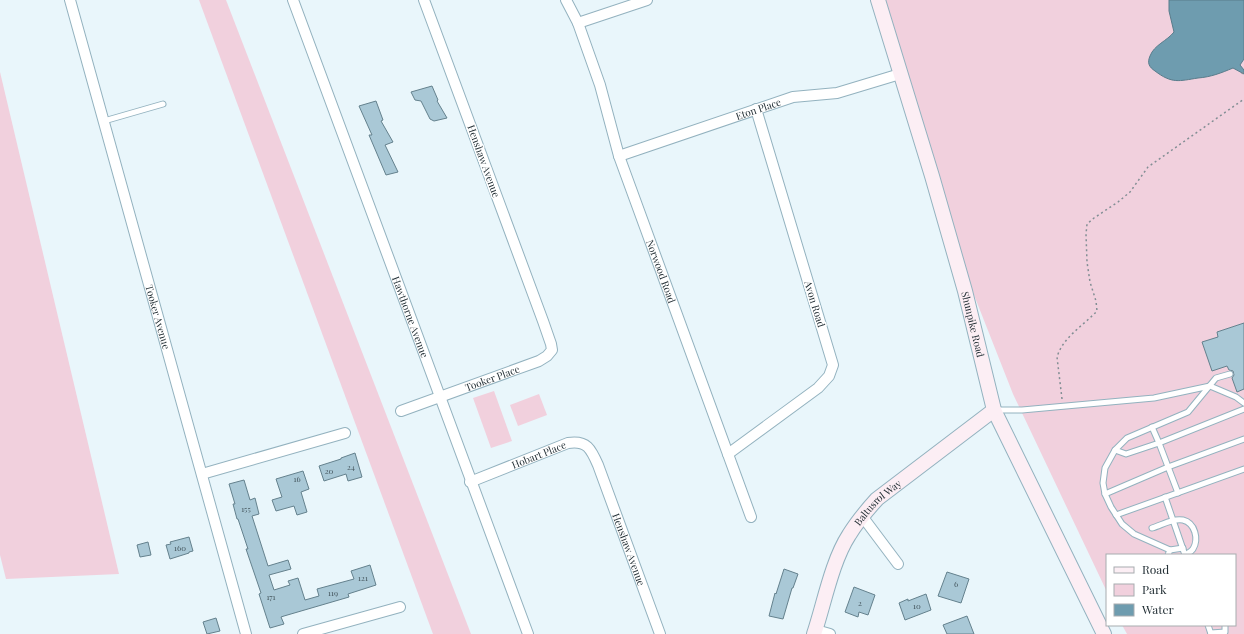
<svg xmlns="http://www.w3.org/2000/svg" width="1244" height="634" viewBox="0 0 1244 634" font-family="'Playfair Display',serif">
<style>
.green{fill:#f1d0dd}
.water{fill:#6e9caf;stroke:#587c8b}
.building{fill:#a9c8d6;stroke:#64818d}
.lines{fill:none;stroke-linecap:round;stroke-linejoin:round}
.lane-casing{stroke:#93b2bf;stroke-width:7}
.street-casing{stroke:#93b2bf;stroke-width:12}
.secondary-casing{stroke:#93b2bf;stroke-width:16}
.path{stroke:#828e94;stroke-width:1.5;stroke-dasharray:2 3;stroke-linecap:butt}
.lane{stroke:#fff;stroke-width:5}
.street{stroke:#fff;stroke-width:10}
.secondary{stroke:#fceef4;stroke-width:14}
.labels{text-anchor:middle;stroke-width:3;stroke-linejoin:round;paint-order:stroke}
.number-label{font-size:8px;fill:#45565e}
.street-label{font-size:10px;fill:#243036;stroke:#fff}
</style>
<rect width="100%" height="100%" fill="#e9f6fb"/>
<g class="green">
<polygon points="199,0 226,0 471,634 433,634"/>
<polygon points="883,0 1244,0 1244,634 1127,634 1122,625 1235,625 1235,555 1107,555 1107,592 1013,394 974,295 958,246"/>
<polygon points="0,72 119,574 6,579 0,555"/>
<polygon points="494,391 512,441 491,448 473,398"/>
<polygon points="539,394 547,415 518,426 510,405"/>
</g>
<path class="water" d="M1169,0h75v59l-4,6 4,5v4l-11,-6c-12,5 -22,9 -35,10 -19,3 -26,6 -43,-7 -6,-4 -8,-8 -5,-15 4,-11 17,-15 24,-24l-5,-21z"/>
<g class="building">
<polygon points="432,86 438,100 437,101 447,118 434,121 430,119 421,101 415,100 411,92"/>
<polygon points="376,101 383,120 381,121 393,142 385,145 398,172 386,175 369,135 372,135 359,106"/>
<polygon points="1244,323 1244,389 1237,392 1232,378 1234,375 1233,371 1229,370 1227,366 1212,371 1202,342 1218,337 1217,332"/>
<polygon points="355,453 362,477 348,481 346,474 324,481 319,466 341,459 341,458"/>
<polygon points="303,471 309,489 301,492 307,512 297,515 294,506 276,511 272,500 282,497 276,479"/>
<polygon points="244,480 250,500 255,498 259,514 252,516 268,566 288,560 291,569 269,575 274,590 290,585 288,581 298,578 305,600 319,596 317,589 354,579 351,571 370,565 376,585 348,594 349,597 284,616 281,617 284,624 270,628 259,594 261,593 246,549 248,549 238,519 237,519 233,504 235,504 229,484"/>
<polygon points="189,537 193,551 189,552 189,553 170,559 166,545 171,544 170,542"/>
<polygon points="148,542 151,555 140,557 137,545"/>
<polygon points="784,569 798,574 793,588 792,588 783,619 769,616 775,593 776,594"/>
<polygon points="947,572 969,579 961,603 938,596"/>
<polygon points="854,587 875,595 868,615 859,612 858,617 845,612"/>
<polygon points="926,594 931,610 905,620 899,603 908,599 908,601"/>
<polygon points="967,616 974,634 947,634 943,625"/>
<polygon points="216,618 220,631 207,634 203,622"/>
</g>
<g class="lines">
<g class="lane-casing">
<g id="lane">
<polyline points="104,121 163,104"/>
<polyline points="995,410 1022,410 1154,398 1210,386 1236,397 1244,403"/>
<polyline points="1115,450 1126,454 1159,443 1152,427"/>
<polyline points="1178,493 1159,443 1244,409"/>
<polyline points="1105,494 1168,467 1244,439"/>
<polyline points="1165,497 1185,555"/>
<polyline points="1116,515 1244,469"/>
<path d="M1152,528c10,-3 21,-10 31,-8 12,3 16,19 10,29 -2,3 -5,4 -8,6"/>
<polyline points="1170,550 1134,534 1122,524 1111,507 1105,494 1103,483 1105,468 1115,450 1127,438 1188,412 1216,378 1230,374"/>
<polyline points="1168,555 1170,550 1183,548"/>
<polyline points="1208,625 1211,634"/>
<polyline points="1211,633 1225,632 1225,625"/>
</g>
</g>
<g class="street-casing">
<g id="street">
<path id="s1" d="M70,0l176,634"/>
<path id="s2" d="M293,0l235,634"/>
<path id="s3" d="M566,0l12,23 22,62 19,71 132,361"/>
<polyline points="578,23 647,0"/>
<path id="s4" d="M619,156l174,-59 44,-4 63,-19"/>
<path id="s5" d="M401,411l138,-50 8,-5 5,-6 -1,-6 -8,-23 -119,-321"/>
<polyline points="728,454 818,388 829,376 833,365 756,109"/>
<polyline points="202,474 345,433"/>
<path id="s6" d="M470,482l98,-39c19,-3 23,6 30,22l62,169"/>
<polyline points="862,516 898,564"/>
<polyline points="816,630 830,634"/>
<polyline points="303,634 400,607"/>
</g>
</g>
<g class="secondary-casing">
<g id="secondary">
<path id="s7" d="M878,0l54,176 33,115 29,119 110,224"/>
<path id="s8" d="M814,634c10,-30 18,-73 35,-99 8,-13 18,-25 28,-36l117,-89"/>
</g>
</g>
<g class="path">
<polyline points="1242,74 1244,70"/>
<path d="M1062,399l-5,-42c6,-20 26,-31 40,-46l-1,-10 -6,-19 -3,-20 -1,-28 1,-10 7,-6 24,-16 12,-10 18,-25 96,-68"/>
</g>
<use href="#lane" class="lane"/>
<use href="#street" class="street"/>
<use href="#secondary" class="secondary"/>
</g>
<g class="labels">
<g class="number-label">
<text x="351" y="470">24</text>
<text x="329" y="474">20</text>
<text x="297" y="482">16</text>
<text x="246" y="512">155</text>
<text x="180" y="551">160</text>
<text x="363" y="581">121</text>
<text x="956" y="587">6</text>
<text x="333" y="596">119</text>
<text x="271" y="600">171</text>
<text x="860" y="606">2</text>
<text x="917" y="609">10</text>
</g>
<g class="street-label">
<text dy="4" stroke="none"><textPath href="#s4" startOffset="147">Eton Place</textPath></text>
<text transform="translate(484 161) rotate(70)" y="4">Henshaw Avenue</text>
<text dy="4" stroke="none"><textPath href="#s3" startOffset="288">Norwood Road</textPath></text>
<text transform="translate(815 304) rotate(73)" y="4">Avon Road</text>
<text dy="4" stroke="none"><textPath href="#s1" startOffset="329">Tooker Avenue</textPath></text>
<text dy="4" stroke="none"><textPath href="#s2" startOffset="338">Hawthorne Avenue</textPath></text>
<text dy="4" stroke="none"><textPath href="#s7" startOffset="338">Shunpike Road</textPath></text>
<text dy="4" stroke="none"><textPath href="#s5" startOffset="97">Tooker Place</textPath></text>
<text dy="4" stroke="none"><textPath href="#s6" startOffset="74">Hobart Place</textPath></text>
<text dy="4" stroke="none"><textPath href="#s8" startOffset="149">Baltusrol Way</textPath></text>
<text dy="4" stroke="none"><textPath href="#s6" startOffset="237">Henshaw Avenue</textPath></text>
</g>
</g>
<rect x="1106" y="554" width="130" height="72" fill="#ffffff" stroke="#a7acaf"/>
<rect x="1114" y="567" width="20" height="6" fill="#fceef4" stroke="#a7acaf"/>
<text x="1142" y="574" font-size="12" fill="#243036">Road</text>
<rect x="1114" y="584" width="20" height="12" fill="#f1d0dd" stroke="#a7acaf"/>
<text x="1142" y="594" font-size="12" fill="#243036">Park</text>
<rect x="1114" y="604" width="20" height="12" fill="#6e9caf" stroke="#a7acaf"/>
<text x="1142" y="614" font-size="12" fill="#243036">Water</text>
</svg>
